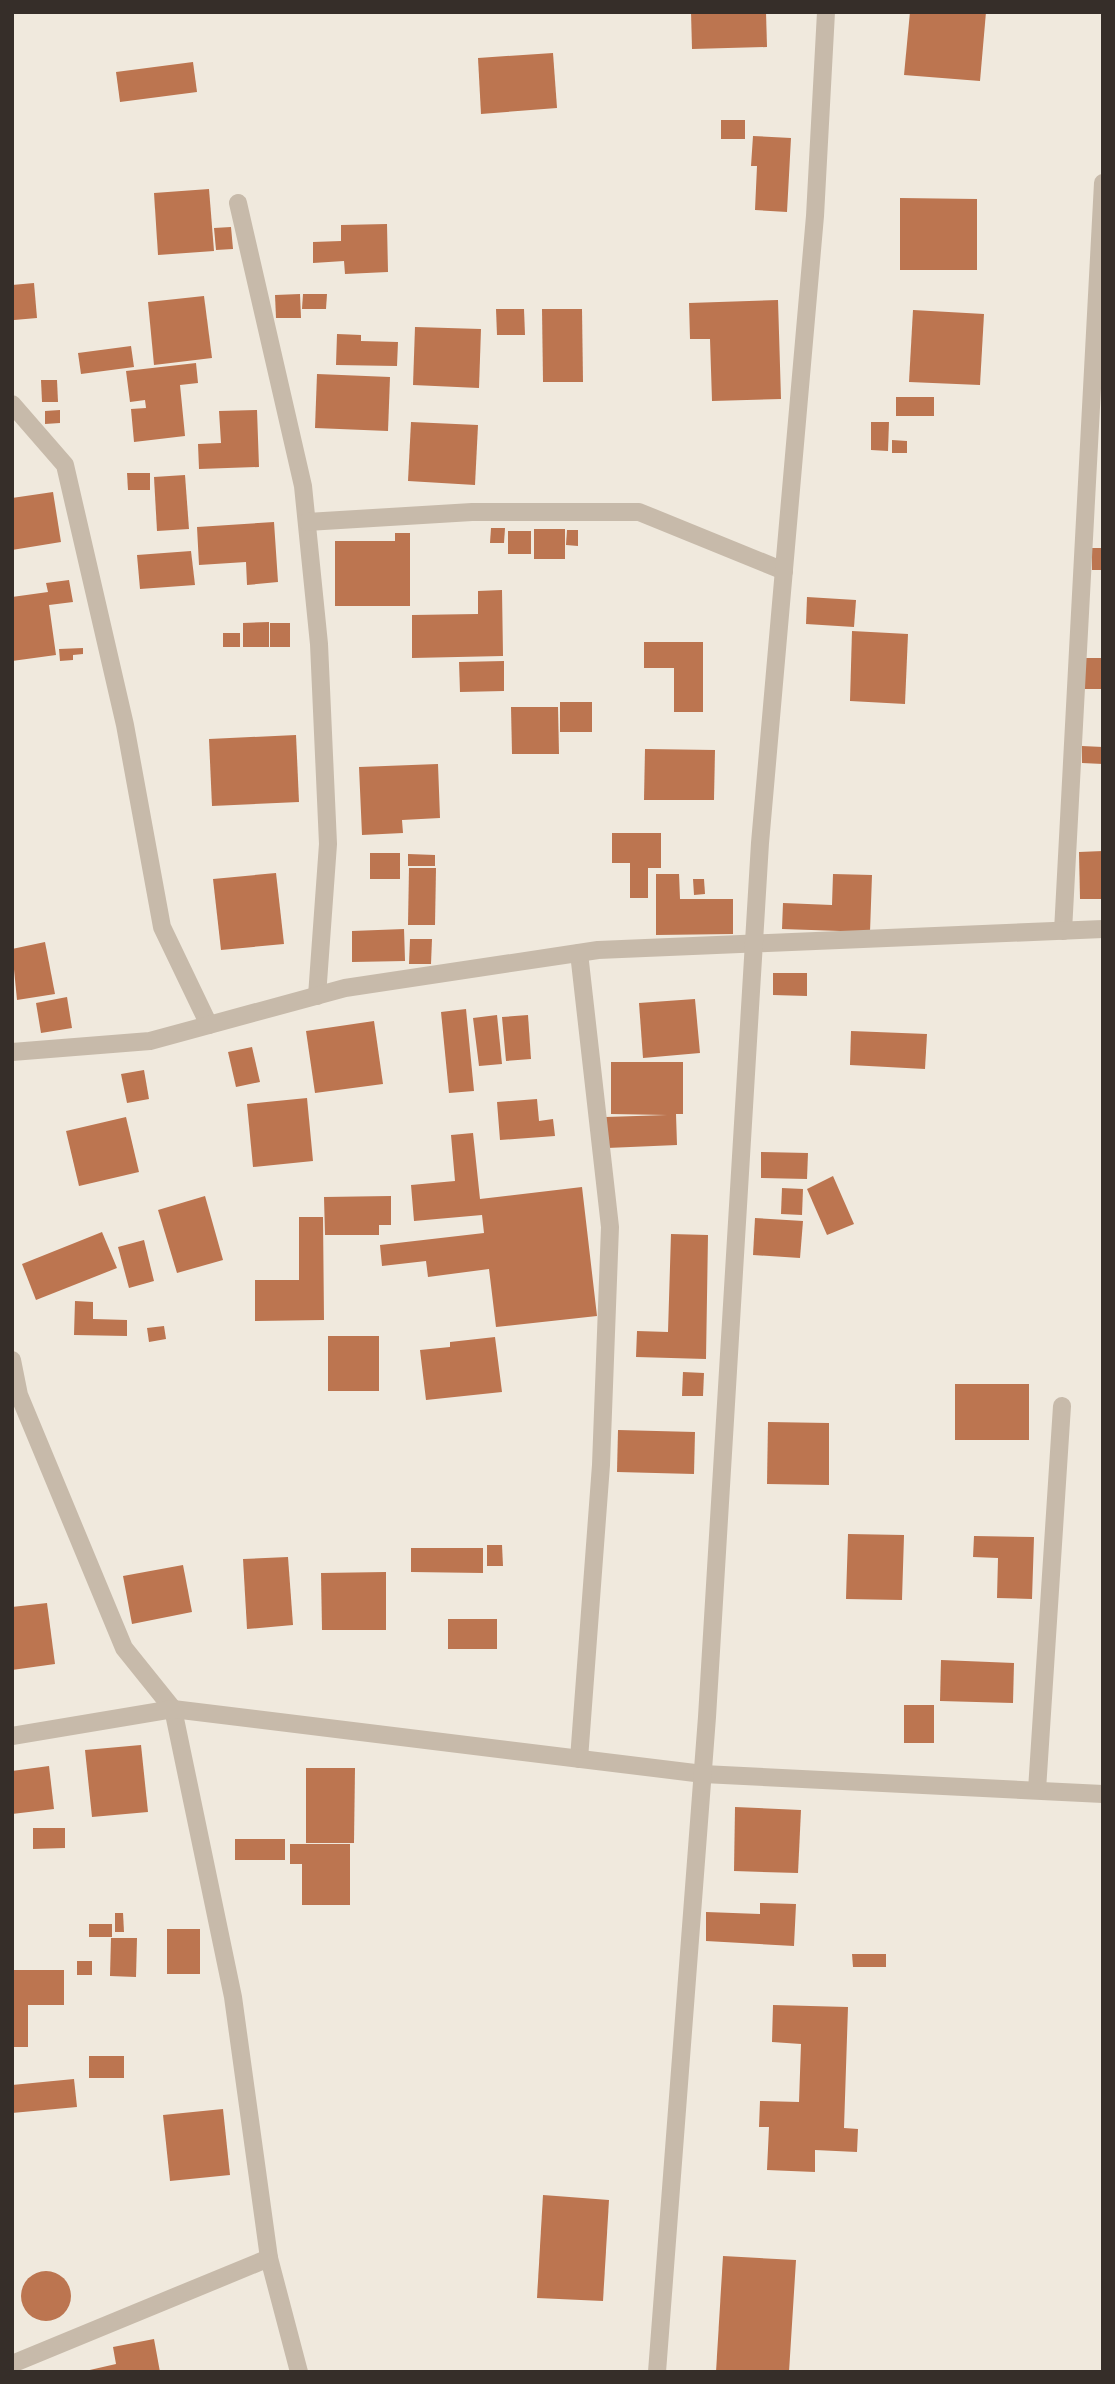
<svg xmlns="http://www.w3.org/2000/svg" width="1115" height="2384" viewBox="0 0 1115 2384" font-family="Lato,sans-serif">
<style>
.building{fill:#bc7550}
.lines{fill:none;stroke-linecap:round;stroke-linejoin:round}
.minor{stroke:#c7baaa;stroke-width:18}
</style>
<rect width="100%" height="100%" fill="#f0e9dd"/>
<g class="building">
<polygon points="691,12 766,12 767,47 692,49"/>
<polygon points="910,12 986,12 980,81 904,75"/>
<polygon points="553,53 557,108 481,114 478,58"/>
<polygon points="193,62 197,92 120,102 116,72"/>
<rect x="721" y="120" width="24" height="19"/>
<polygon points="753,136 791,138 787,212 755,210 757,166 751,166"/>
<polygon points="209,189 214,251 158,255 154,193"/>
<polygon points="900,198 977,199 977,270 900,270"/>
<polygon points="387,224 388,272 345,274 344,261 313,263 313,242 341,241 341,225"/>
<polygon points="231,227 233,249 216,250 214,228"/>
<polygon points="34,283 37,318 14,320 12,285"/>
<polygon points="300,294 301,318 276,318 275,295"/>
<polygon points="303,294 327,294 326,309 302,309"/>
<polygon points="204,296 212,358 154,365 148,302"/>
<polygon points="778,300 781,399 712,401 710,339 690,339 689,303"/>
<polygon points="496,309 524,309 525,335 497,335"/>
<polygon points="542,309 582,309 583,382 543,382"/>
<polygon points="913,310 984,314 980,385 909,382"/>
<polygon points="415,327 481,329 479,388 413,385"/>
<polygon points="337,334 361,335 361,341 398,342 397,366 336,365"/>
<polygon points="131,346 134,367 81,374 78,353"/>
<polygon points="196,363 198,383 180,385 185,436 134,442 131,409 146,408 145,400 130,402 126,371"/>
<polygon points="317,374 390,377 388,431 315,428"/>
<polygon points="41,380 57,380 58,402 42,402"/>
<rect x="896" y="397" width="38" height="19"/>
<polygon points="60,410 60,423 45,424 45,411"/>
<polygon points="257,410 259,467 199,469 198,444 221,443 219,411"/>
<polygon points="411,422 478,425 475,485 408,481"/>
<polygon points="871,422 889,422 888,451 871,450"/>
<polygon points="892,440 907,441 907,453 892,453"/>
<polygon points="127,473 150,473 150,490 128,490"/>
<polygon points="185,475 189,529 157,531 154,477"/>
<polygon points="53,492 61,542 12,550 12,498"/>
<polygon points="274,522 278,582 247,585 246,562 199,565 197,527"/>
<polygon points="491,528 505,528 504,543 490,543"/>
<rect x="534" y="529" width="31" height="30"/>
<polygon points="567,530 578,530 578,546 566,545"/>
<rect x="508" y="531" width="23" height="23"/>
<polygon points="395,533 410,533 410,606 335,606 335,541 395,541"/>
<rect x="1092" y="548" width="11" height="22"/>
<polygon points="191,551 195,585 140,589 137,555"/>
<polygon points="69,580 73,602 49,605 56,655 12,661 12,597 48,592 46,583"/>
<polygon points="502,590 503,656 412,658 412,615 478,614 478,591"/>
<polygon points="807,597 856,600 854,627 806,624"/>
<polygon points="269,622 269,647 243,647 243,623"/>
<rect x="270" y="623" width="20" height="24"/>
<polygon points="852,631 908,634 905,704 850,701"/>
<rect x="223" y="633" width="17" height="14"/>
<polygon points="644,642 703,642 703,712 674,712 674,668 644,668"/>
<polygon points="83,648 83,654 73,655 73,660 60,661 59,649"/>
<polygon points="1085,658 1103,658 1103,689 1084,689"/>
<polygon points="504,661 504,691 460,692 459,662"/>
<rect x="560" y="702" width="32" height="30"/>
<polygon points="511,707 558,707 559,754 512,754"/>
<polygon points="296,735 299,802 212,806 209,739"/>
<polygon points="1082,746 1103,747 1103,764 1082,763"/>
<polygon points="645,749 715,750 714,800 644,800"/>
<polygon points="438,764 440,818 402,820 403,833 362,835 359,767"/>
<polygon points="612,833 661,833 661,868 648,868 648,898 630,898 630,863 612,863"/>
<polygon points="1103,851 1103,899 1080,899 1079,852"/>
<rect x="370" y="853" width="30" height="26"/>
<polygon points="408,854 435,855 435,866 408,866"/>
<polygon points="409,868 436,868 435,925 408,925"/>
<polygon points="276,873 284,944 221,950 213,879"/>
<polygon points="656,874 679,874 680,899 733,899 733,934 656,935"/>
<polygon points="833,874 872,875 870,932 782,929 783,903 832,905"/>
<polygon points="693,879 704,879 705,894 694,895"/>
<polygon points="404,929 405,961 352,962 352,931"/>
<polygon points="410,939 432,939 431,964 409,964"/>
<polygon points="45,942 55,994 17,1000 12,949"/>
<polygon points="773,973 807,973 807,996 773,995"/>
<polygon points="67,997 72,1028 41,1033 36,1003"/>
<polygon points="695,999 700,1053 643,1058 639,1003"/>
<polygon points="466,1009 474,1091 449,1093 441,1012"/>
<polygon points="497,1015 502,1064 479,1066 473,1018"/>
<polygon points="528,1015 531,1059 506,1061 502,1017"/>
<polygon points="374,1021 383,1084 315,1093 306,1031"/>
<polygon points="851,1031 927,1034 925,1069 850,1065"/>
<polygon points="252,1047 260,1082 236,1087 228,1052"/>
<polygon points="611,1062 683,1062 683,1114 676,1114 677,1145 607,1148 606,1117 667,1115 611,1114"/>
<polygon points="144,1070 149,1099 127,1103 121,1074"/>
<polygon points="307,1098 313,1161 253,1167 247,1104"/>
<polygon points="537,1099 539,1121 553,1119 555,1136 500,1140 497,1102"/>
<polygon points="126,1117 139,1172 79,1186 66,1131"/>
<polygon points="473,1133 480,1199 582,1187 597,1316 496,1327 489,1269 428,1277 426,1261 382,1266 380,1245 484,1233 482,1215 414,1221 411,1185 455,1181 451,1135"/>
<polygon points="761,1152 808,1153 807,1179 761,1178"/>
<polygon points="833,1176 854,1224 827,1235 807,1189"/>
<polygon points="782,1188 803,1189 802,1215 781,1214"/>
<polygon points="205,1196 223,1260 177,1273 158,1210"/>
<polygon points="391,1196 391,1225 379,1225 379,1235 325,1235 324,1197"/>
<polygon points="299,1217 323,1217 324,1320 255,1321 255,1280 299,1280"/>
<polygon points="755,1218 803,1221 800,1258 753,1255"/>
<polygon points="102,1232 117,1268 36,1300 22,1264"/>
<polygon points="671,1234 708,1235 706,1359 636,1357 637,1331 668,1332"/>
<polygon points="144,1240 154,1281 129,1288 118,1247"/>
<polygon points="75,1301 93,1302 93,1319 127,1320 127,1336 74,1335"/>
<polygon points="164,1326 166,1339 149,1342 147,1328"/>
<rect x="328" y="1336" width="51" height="55"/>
<polygon points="495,1337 502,1392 426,1400 420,1350 450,1347 450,1342"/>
<polygon points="683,1372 704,1373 703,1396 682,1396"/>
<rect x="955" y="1384" width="74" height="56"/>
<polygon points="768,1422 829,1423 829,1485 767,1484"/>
<polygon points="618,1430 695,1432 694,1474 617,1472"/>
<polygon points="848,1534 904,1535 902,1600 846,1599"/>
<polygon points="974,1536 1034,1537 1032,1599 997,1598 998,1558 973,1557"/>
<polygon points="487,1545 502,1545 503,1566 487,1566"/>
<polygon points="411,1548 483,1548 483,1573 411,1572"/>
<polygon points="288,1557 293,1625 247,1629 243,1559"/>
<polygon points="183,1565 192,1612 132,1624 123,1576"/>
<polygon points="386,1572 386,1630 322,1630 321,1573"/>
<polygon points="47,1603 55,1664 12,1670 12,1607"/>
<rect x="448" y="1619" width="49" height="30"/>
<polygon points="941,1660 1014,1663 1013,1703 940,1701"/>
<rect x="904" y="1705" width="30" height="38"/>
<polygon points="141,1745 148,1812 92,1817 85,1750"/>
<polygon points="49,1766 54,1809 12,1814 12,1771"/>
<polygon points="306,1768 355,1768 354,1843 306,1843"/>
<polygon points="735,1807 801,1810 798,1873 734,1871"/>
<polygon points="33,1828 65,1828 65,1848 33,1849"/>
<rect x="235" y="1839" width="50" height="21"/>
<polygon points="290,1844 350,1844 350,1905 302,1905 302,1864 290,1864"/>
<polygon points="760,1903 796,1904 794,1946 706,1941 706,1912 760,1914"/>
<polygon points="115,1913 123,1913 124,1932 115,1932"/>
<rect x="89" y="1924" width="23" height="13"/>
<rect x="167" y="1929" width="33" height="45"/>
<polygon points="111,1938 137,1938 136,1977 110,1976"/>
<polygon points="852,1954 886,1954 886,1967 853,1967"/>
<rect x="77" y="1961" width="15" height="14"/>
<polygon points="12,1970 64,1970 64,2005 28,2005 28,2047 12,2047"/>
<polygon points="773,2005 848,2007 844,2128 858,2129 857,2152 815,2150 815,2172 767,2170 769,2127 759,2127 760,2101 799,2102 801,2044 772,2042"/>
<rect x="89" y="2056" width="35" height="22"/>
<polygon points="74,2079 77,2107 12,2113 12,2085"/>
<polygon points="223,2109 230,2175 170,2181 163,2115"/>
<polygon points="543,2195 609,2200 603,2301 537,2298"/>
<polygon points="723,2256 796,2260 789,2372 716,2372"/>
<circle cx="46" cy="2296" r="25"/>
<polygon points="154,2339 160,2372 81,2372 116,2364 113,2347"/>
</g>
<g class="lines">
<g class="minor">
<polyline points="238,203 303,486 319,644 328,844 317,996"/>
<polyline points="12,404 65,465 125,725 162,927 209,1025"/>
<polyline points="307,522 472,512 639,512 784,571"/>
<polyline points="1063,931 1103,183"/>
<polyline points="579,953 610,1227 601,1465 579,1759"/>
<polyline points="12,1052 150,1041 345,988 598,950 1103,929"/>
<polyline points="12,1360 19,1395 124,1648 173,1709 233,1997 269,2258 299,2372"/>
<polyline points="12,1736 173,1709 703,1774 1103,1794"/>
<polyline points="1037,1790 1062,1406"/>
<polyline points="12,2364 269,2258"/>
<polyline points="657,2372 707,1717 760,843 815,216 826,12"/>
</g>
</g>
<rect width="1115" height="2384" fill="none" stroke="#362e29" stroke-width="28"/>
</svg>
